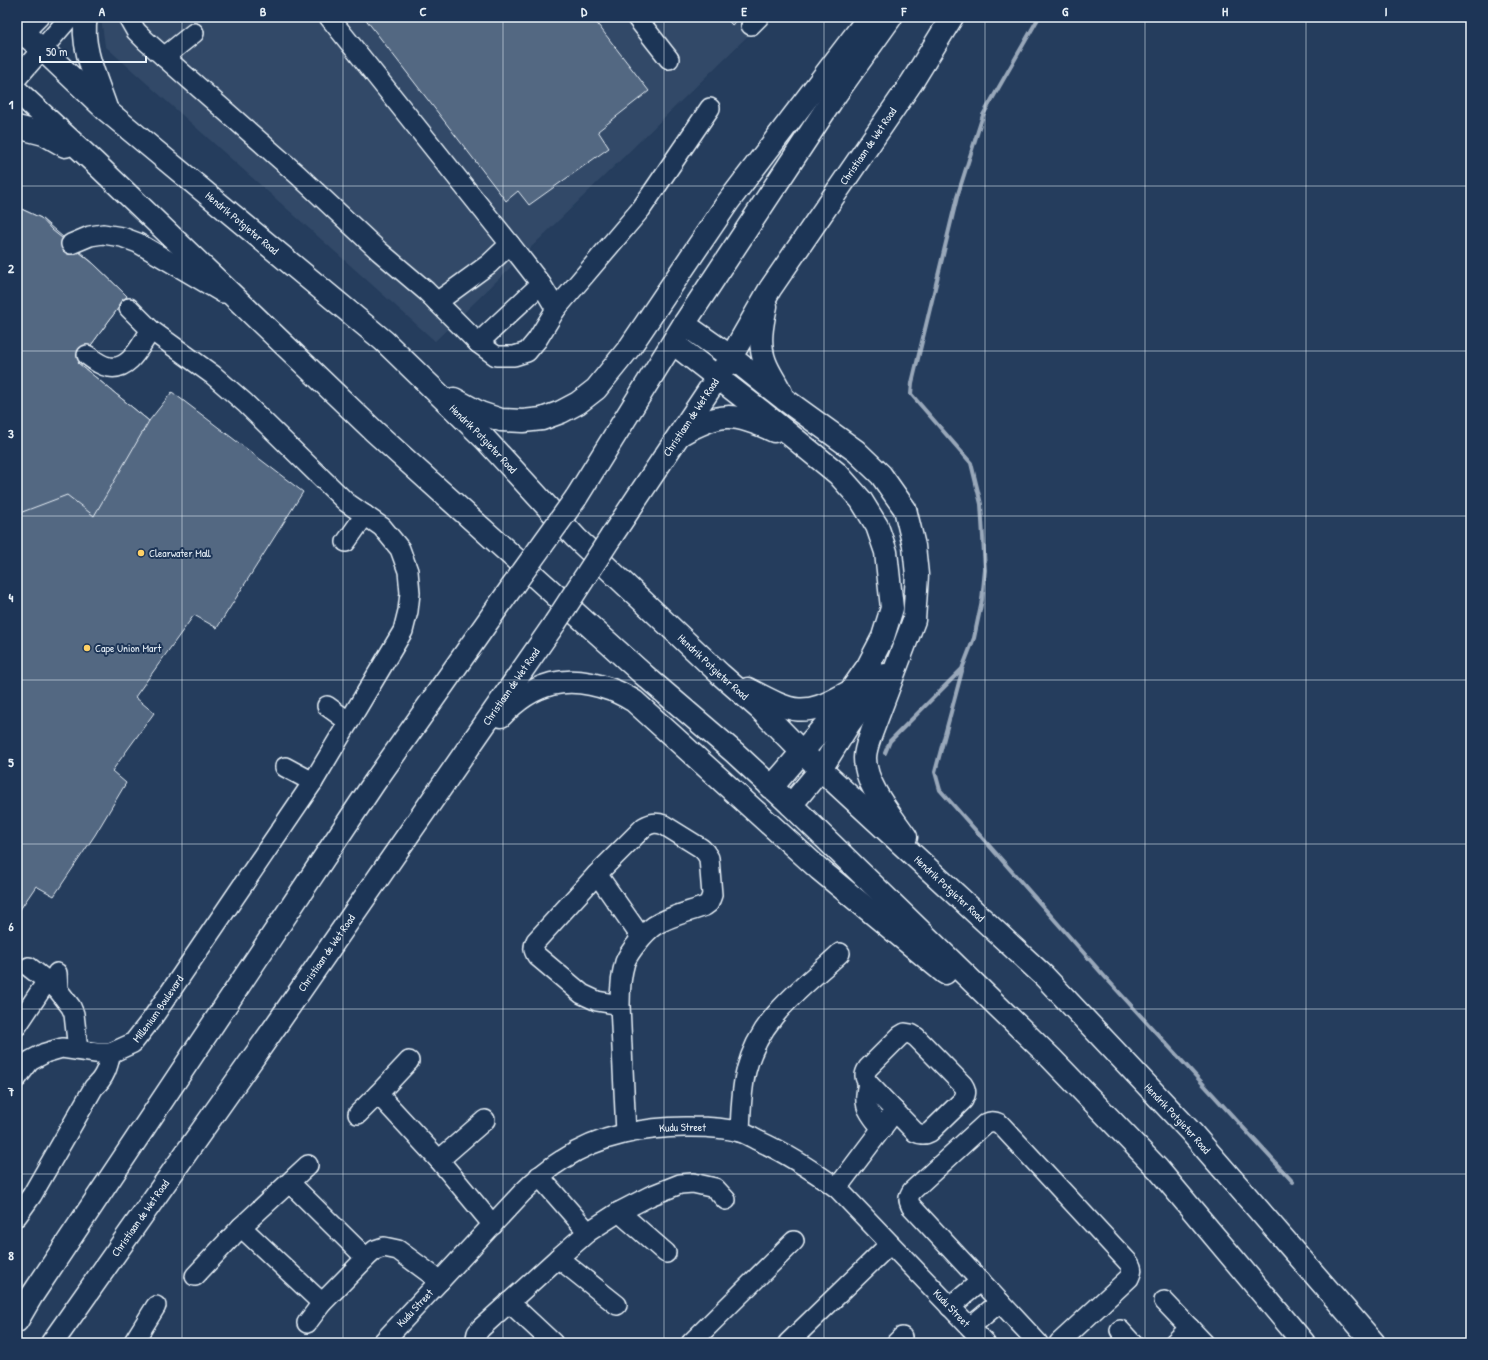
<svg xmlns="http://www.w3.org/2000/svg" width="1488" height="1360" viewBox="0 0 1488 1360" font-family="'Patrick Hand',sans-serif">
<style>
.built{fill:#334a68}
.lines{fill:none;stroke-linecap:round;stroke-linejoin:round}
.stream{stroke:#99a8ba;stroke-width:4}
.building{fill:#536782;stroke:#e8f1f8}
.minor-casing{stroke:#e8f1f8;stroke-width:22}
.major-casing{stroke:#e8f1f8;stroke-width:25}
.minor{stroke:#1d3557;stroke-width:19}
.major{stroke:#1d3557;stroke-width:22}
.major-bridge-casing{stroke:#e8f1f8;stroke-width:25;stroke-linecap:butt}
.major-bridge{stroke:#1d3557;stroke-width:22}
.grid{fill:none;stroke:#e8f1f8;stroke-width:1;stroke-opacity:0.55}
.poi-dot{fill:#ffd166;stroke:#1d3557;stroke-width:1.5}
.labels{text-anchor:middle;stroke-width:4;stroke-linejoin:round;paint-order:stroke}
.street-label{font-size:11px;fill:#e8f1f8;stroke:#1d3557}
.poi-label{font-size:11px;fill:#e8f1f8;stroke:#1d3557;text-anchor:start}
.neatline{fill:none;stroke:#e8f1f8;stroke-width:1.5}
.grid-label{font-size:13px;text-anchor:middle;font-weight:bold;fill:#e8f1f8}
</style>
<rect width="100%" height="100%" fill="#253d5d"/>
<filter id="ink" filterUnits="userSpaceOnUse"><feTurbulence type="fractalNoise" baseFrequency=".025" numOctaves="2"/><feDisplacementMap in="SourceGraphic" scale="8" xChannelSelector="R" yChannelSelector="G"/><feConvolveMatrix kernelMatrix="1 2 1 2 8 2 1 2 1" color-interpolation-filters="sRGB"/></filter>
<g filter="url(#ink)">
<polygon class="built" points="101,17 767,17 435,341 105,46"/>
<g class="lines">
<g class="stream">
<polyline points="962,671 935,772 940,790 1105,977 1293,1182"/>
<polyline points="885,753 890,741 962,669 974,638 982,600 985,570 981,504 971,463 911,394 912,383 957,197 983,115 1039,17"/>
</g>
</g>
<g class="building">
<polygon points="364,17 592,17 649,91 598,131 609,148 529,205 518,191 506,201"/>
<polygon points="725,17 741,17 732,25"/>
<polygon points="17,207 41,218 94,264 127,296 78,363 149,421 172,392 303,492 217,628 194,615 135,697 154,713 112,771 126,783 95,835 54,896 36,886 17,914"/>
<polygon points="17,207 41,218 52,230 94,264 127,296 78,363 149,421 94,516 67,495 17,514"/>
</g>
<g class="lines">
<g class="minor-casing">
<g id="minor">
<polyline points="128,17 136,31 146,41 298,175 379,251 426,291 478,343 496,356 514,356 527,352 537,340 556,309 641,209 710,108"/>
<polyline points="329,17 510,244 541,284 556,309"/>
<polyline points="636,17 669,59"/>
<polyline points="751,25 759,17"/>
<polyline points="17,39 39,17"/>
<polyline points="164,57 194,33"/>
<polyline points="17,78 70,17"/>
<polyline points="71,244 90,236 103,234 122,237 138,243 223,293"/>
<polyline points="437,302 489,264 510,244"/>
<polyline points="478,343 541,284"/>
<path d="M87,355c7,5 14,11 22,12 21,4 32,-23 42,-37"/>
<polyline points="346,542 365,515"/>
<polyline points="327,706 349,722"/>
<polyline points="285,767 313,782"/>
<polyline points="597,874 641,937"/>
<polyline points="29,967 47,981"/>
<polyline points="57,973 58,990 71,1007 74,1014 78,1050"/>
<path d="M620,1005l-23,-4 -15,-7 -45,-38c-4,-6 -4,-9 -1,-15l61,-67 47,-47c7,-4 12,-5 20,-2l37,23 4,4 4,6 3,37 -3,8 -4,3c-16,6 -36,10 -51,20 -9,6 -25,26 -29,36 -4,13 -5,29 -5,43l6,128"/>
<polyline points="17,1026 47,981 58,990"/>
<path d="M905,1033l6,1 5,3 47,48c4,6 3,9 0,15l-33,32c-5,3 -9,3 -15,0l-47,-49c-4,-6 -4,-9 0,-15l32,-32z"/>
<path id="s1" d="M17,1078l13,-17 15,-8 17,-5 34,5h15l22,-10 18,-23 162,-238 90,-151 5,-20 2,-18 -2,-22 -8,-22 -18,-22 -36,-25 -101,-99 -32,-28 -62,-45 -22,-22"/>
<path d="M868,1083c-6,24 0,28 14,46"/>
<polyline points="378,1094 409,1061"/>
<polyline points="358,1114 378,1094 439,1160 493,1225"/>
<path d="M740,1132c1,-20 1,-41 6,-61 14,-55 55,-81 94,-118"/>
<polyline points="439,1160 485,1120"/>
<polyline points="539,1176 588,1232 619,1212 650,1196 680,1184 693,1183 715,1188 726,1200"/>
<polyline points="290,1183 366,1258"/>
<polyline points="837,1188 895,1111"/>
<polyline points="619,1212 666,1253"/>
<path d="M17,1216l15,-21 62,-108c11,-9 14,-21 17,-34"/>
<polyline points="241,1227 308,1165"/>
<polyline points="558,1258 617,1305"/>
<polyline points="195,1276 241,1227 322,1303"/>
<polyline points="1164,1301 1204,1343"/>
<polyline points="509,1302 553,1343"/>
<polyline points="950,1307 981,1281"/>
<polyline points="307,1323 322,1303 366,1258 375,1250 384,1247 398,1250 440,1281"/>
<polyline points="970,1327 1000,1302"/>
<polyline points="1120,1330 1132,1343"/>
<polyline points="133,1343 156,1306"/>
<path id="s2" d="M382,1343l140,-150c12,-12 25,-24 40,-33 37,-25 86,-34 130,-33 15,0 33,1 48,5 7,2 13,6 19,9 29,13 53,29 78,47l148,155"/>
<polyline points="475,1343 477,1333 481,1328 558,1258 588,1232"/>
<polyline points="691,1343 794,1241"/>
<polyline points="788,1343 890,1244"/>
<polyline points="896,1343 902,1337"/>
<path d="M1038,1343l-127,-137c-3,-6 -3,-9 1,-15l73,-67c6,-3 9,-3 15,0l129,139c4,6 3,9 0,15l-70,65"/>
<polyline points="1174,1343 1190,1328"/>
</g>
</g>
<g class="major-casing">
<g id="major">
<path d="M86,17c-6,29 11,64 20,91"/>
<path id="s3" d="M17,28l25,21 64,61 278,231 101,98 91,99 144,136 40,35 42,43 242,224 147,156 183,211"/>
<polyline points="17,91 95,163 374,431 644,675 735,753 791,805 1051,1058 1158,1169 1304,1343"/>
<polyline points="17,127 44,134 65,146"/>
<path d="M766,306c-4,18 -8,38 -1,56 4,11 11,20 16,31"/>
<path d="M684,324l47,33 53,42 72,52 25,24 24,34 9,37 3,29 -3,45 -42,111c-3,9 -7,18 -7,27 0,27 26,57 41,79"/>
<polyline points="673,343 762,412 838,474 861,500 877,526 886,552 892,608 883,637 868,666 833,716 771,788"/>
<polyline points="454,399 480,413 501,420 523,421 542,419 561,412 578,403 596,389 630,347 728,202 869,17"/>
<path d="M681,434c40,-22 52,-22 93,-3"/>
<polyline points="576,498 684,324 836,94 891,17"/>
<path id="s4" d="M611,537l120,-180 39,-68 142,-207 40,-65"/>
<path d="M748,689c44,23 54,30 99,4"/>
<path d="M501,716c32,-34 66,-43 111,-26 7,2 15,7 22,11l185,168 126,104"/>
<polyline points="791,805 821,769 849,724 885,675"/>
<polyline points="17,1321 31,1297 374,783 512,587"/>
<path id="s5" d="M52,1343l223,-316 280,-404"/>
</g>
</g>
<use href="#minor" class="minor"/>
<use href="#major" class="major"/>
<g class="major-bridge-casing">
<g id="major-bridge">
<polyline points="512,587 576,498"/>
<polyline points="555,623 611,537"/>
</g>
</g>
<use href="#major-bridge" class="major-bridge"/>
</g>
</g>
<path class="grid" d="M182,17v1326M343,17v1326M503,17v1326M664,17v1326M824,17v1326M985,17v1326M1145,17v1326M1306,17v1326M17,186h1454M17,351h1454M17,516h1454M17,680h1454M17,844h1454M17,1009h1454M17,1174h1454"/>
<g class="poi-dot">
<circle cx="141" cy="553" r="4"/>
<circle cx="87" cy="648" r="4"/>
</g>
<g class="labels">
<g class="street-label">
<text dy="4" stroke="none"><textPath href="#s4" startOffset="468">Christiaan de Wet Road</textPath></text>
<text dy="4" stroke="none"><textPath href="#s3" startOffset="298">Hendrik Potgieter Road</textPath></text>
<text dy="4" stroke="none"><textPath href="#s4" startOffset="144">Christiaan de Wet Road</textPath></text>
<text dy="4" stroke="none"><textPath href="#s3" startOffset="622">Hendrik Potgieter Road</textPath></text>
<text dy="4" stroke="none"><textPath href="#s3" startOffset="946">Hendrik Potgieter Road</textPath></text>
<text dy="4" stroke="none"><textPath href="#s5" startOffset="801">Christiaan de Wet Road</textPath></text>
<text dy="4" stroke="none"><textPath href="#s3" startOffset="1270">Hendrik Potgieter Road</textPath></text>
<text dy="4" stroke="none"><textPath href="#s5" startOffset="477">Christiaan de Wet Road</textPath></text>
<text dy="4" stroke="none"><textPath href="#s1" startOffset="172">Millenium Boulevard</textPath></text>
<text dy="4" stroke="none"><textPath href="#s3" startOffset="1594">Hendrik Potgieter Road</textPath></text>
<text dy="4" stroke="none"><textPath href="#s2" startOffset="384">Kudu Street</textPath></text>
<text dy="4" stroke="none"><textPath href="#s5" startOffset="153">Christiaan de Wet Road</textPath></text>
<text dy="4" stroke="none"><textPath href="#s2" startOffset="48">Kudu Street</textPath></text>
<text dy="4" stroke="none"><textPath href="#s2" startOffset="720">Kudu Street</textPath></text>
</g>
<g class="poi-label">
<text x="149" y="557">Clearwater Mall</text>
<text x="95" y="652">Cape Union Mart</text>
</g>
</g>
<rect width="1488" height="1360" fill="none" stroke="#1d3557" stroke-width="44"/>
<path d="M40 56v6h106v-6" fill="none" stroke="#e8f1f8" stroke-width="2"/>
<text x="46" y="56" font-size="12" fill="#e8f1f8" stroke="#1d3557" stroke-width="3" paint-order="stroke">50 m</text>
<rect x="22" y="22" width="1444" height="1316" class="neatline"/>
<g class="grid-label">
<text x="102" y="16">A</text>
<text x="263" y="16">B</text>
<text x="423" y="16">C</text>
<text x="584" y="16">D</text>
<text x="744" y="16">E</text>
<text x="904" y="16">F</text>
<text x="1065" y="16">G</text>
<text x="1225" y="16">H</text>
<text x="1386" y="16">I</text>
<text x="11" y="109">1</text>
<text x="11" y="273">2</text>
<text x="11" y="438">3</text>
<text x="11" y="602">4</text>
<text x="11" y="767">5</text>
<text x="11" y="931">6</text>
<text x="11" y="1096">7</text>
<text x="11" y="1260">8</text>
</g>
</svg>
